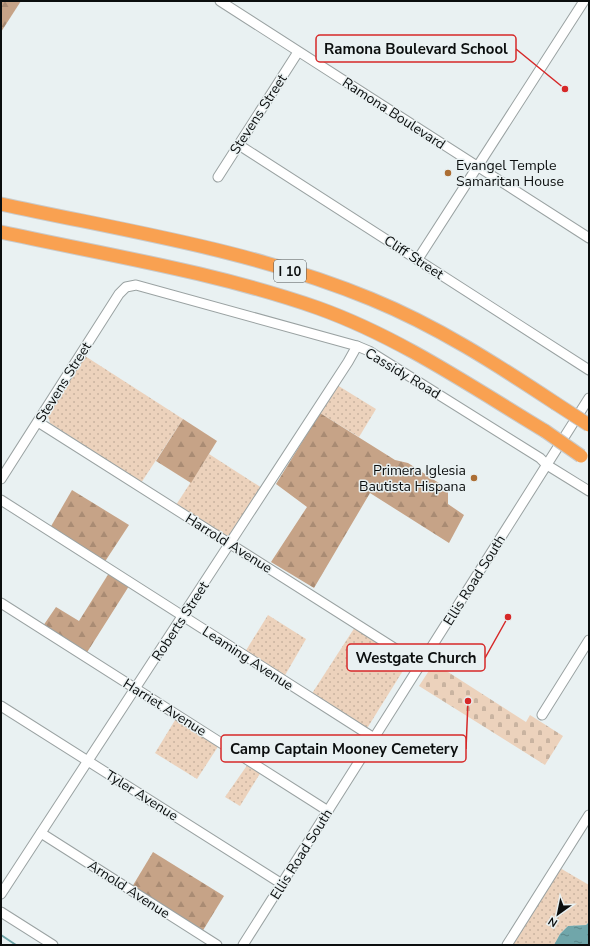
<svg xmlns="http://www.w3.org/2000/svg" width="590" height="946" viewBox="0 0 590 946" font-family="'Nunito Sans',sans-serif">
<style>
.grass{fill:url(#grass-dots)}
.forest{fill:url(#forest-firs)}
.cemetery{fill:url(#cemetery-stones)}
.water{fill:url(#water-ripples)}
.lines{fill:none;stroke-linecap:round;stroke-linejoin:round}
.stream{stroke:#70a6aa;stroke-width:2}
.minor-casing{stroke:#9aa2a2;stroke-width:11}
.highway-casing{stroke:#c9caca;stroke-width:15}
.minor{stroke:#fff;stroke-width:9}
.highway{stroke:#f9a151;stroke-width:13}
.highway-bridge-casing{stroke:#c9caca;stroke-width:15;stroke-linecap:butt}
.highway-bridge{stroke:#f9a151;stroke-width:13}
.poi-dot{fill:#ac6e34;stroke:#e9f1f2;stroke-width:1.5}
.labels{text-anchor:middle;stroke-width:3;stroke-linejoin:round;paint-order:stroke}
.shield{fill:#e9f1f2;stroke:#4e5252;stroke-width:1}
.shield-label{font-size:13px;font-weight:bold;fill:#0b0e0e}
.street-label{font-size:14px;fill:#0b0e0e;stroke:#e9f1f2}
.poi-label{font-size:14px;fill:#0b0e0e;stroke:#e9f1f2;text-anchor:start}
.leader{fill:none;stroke:#d62828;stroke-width:1.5}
.callout-dot{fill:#d62828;stroke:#e9f1f2;stroke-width:1.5}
.callout{fill:#e9f1f2;stroke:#d62828;stroke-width:1.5}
.callout-label{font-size:15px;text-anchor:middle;font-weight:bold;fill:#0b0e0e}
</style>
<defs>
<pattern id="grass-dots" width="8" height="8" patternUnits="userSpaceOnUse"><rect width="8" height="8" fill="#ecd2bc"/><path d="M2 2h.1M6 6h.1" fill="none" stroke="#c9b3a0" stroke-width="1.8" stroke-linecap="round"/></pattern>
<pattern id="forest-firs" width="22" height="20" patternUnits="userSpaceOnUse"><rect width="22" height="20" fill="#c6a387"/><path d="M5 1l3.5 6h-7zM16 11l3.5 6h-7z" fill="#a98b73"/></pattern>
<pattern id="cemetery-stones" width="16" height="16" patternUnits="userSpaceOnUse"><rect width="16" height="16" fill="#ecd2bc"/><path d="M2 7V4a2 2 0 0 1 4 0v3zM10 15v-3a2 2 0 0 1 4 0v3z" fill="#c9b3a0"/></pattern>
<pattern id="water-ripples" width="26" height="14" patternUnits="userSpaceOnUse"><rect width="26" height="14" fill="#70a6aa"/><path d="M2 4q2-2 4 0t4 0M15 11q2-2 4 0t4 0" fill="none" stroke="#5a8689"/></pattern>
</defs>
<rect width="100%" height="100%" fill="#e9f1f2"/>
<g class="grass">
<polygon points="85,356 183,419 141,483 50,423 48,416"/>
<polygon points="337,385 376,409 359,437 320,413"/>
<polygon points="209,454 262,488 233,536 224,537 176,505"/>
<polygon points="268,615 306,639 284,677 245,652"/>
<polygon points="355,627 409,661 366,730 311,695"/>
<polygon points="177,717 219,745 197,779 155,753"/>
<polygon points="248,764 261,772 240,806 225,797"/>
<polygon points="560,868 589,885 589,922 586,925 568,926 560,934 554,945 512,945"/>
</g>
<g class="forest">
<polygon points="1,1 21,1 1,32"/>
<polygon points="320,413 395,460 408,463 448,489 448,504 464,515 449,543 370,493 314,588 271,562 307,507 276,484"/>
<polygon points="183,419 217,441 191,483 156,461"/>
<polygon points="72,490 129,525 104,563 50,528"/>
<polygon points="109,573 129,586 86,654 43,626 56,607 79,621"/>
<polygon points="153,852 224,896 202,932 132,887"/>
</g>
<polygon class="cemetery" points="434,663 526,722 530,715 563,736 545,765 419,686"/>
<polygon class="water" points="589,922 589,945 554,945 560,934 568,926 586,925"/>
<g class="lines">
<polyline class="stream" points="1,935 16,945"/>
<g class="minor-casing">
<g id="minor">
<polyline points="220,1 589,238"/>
<polyline points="239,145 589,370"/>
<polyline points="218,177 298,52"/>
<polyline points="418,259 584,1"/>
<polyline points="38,422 421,665"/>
<polyline points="1,479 119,294 126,287 136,285 357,346 369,351 540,458 547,465 589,491"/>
<polyline points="1,500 374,738"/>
<polyline points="1,603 328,811"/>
<polyline points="1,706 282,884"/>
<polyline points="542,715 589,640"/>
<polyline points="41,833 217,945"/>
<polyline points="1,894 348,362 357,346"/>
<polyline points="1,912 53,945"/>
<polyline points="243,945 589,398"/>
<polyline points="507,945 589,815"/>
</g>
</g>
<g class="highway-casing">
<g id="highway">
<path d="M1,204c124,27 252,46 370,95 66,27 125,65 184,104"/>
<path d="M1,232c106,23 214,40 317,76 81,29 154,79 227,123"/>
</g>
</g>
<use href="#minor" class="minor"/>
<use href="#highway" class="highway"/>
<g class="highway-bridge-casing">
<g id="highway-bridge">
<polyline points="555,403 589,425"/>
<polyline points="545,431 581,456"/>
</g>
</g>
<use href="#highway-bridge" class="highway-bridge"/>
</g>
<g class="poi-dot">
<circle cx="448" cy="173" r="4"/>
<circle cx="474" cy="478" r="4"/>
</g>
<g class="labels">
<rect class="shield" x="274" y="260" width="32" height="22" rx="3"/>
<g class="shield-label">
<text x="290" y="276">I 10</text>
</g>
<g class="street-label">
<text transform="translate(394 113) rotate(33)" y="5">Ramona Boulevard</text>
<text transform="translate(258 114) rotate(-57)" y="5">Stevens Street</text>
<text transform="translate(414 257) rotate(33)" y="5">Cliff Street</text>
<text transform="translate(403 373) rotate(31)" y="5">Cassidy Road</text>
<text transform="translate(63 382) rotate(-58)" y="5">Stevens Street</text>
<text transform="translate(229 543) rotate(32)" y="5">Harrold Avenue</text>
<text transform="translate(474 580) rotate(-58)" y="5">Ellis Road South</text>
<text transform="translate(180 621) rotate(-57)" y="5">Roberts Street</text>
<text transform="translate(248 658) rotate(33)" y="5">Leaming Avenue</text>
<text transform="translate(165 707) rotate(32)" y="5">Harriet Avenue</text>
<text transform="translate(142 795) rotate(32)" y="5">Tyler Avenue</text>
<text transform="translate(301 854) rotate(-58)" y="5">Ellis Road South</text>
<text transform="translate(129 889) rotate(33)" y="5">Arnold Avenue</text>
</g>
<g class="poi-label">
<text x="456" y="170">Evangel Temple<tspan x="456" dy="16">Samaritan House</tspan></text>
<text x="466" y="475" text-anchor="end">Primera Iglesia<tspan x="466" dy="16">Bautista Hispana</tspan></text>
</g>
</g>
<path class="leader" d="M565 89L516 49M508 617L485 658M468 701L466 749"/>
<g class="callout-dot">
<circle cx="565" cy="89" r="4"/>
<circle cx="508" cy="617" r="4"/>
<circle cx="468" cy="701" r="4"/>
</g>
<g class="callout">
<rect x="316" y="35" width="200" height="27" rx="4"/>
<rect x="347" y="644" width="138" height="27" rx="4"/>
<rect x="221" y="735" width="245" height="27" rx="4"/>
</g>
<g class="callout-label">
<text x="416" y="54">Ramona Boulevard School</text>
<text x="416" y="663">Westgate Church</text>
<text x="344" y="754">Camp Captain Mooney Cemetery</text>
</g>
<rect width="590" height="946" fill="none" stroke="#0b0e0e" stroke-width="4"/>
<g transform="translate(558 914) rotate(213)" stroke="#e9f1f2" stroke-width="3" paint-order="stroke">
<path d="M0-3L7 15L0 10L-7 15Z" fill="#0b0e0e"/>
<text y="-6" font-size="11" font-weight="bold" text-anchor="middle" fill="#0b0e0e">N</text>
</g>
</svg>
